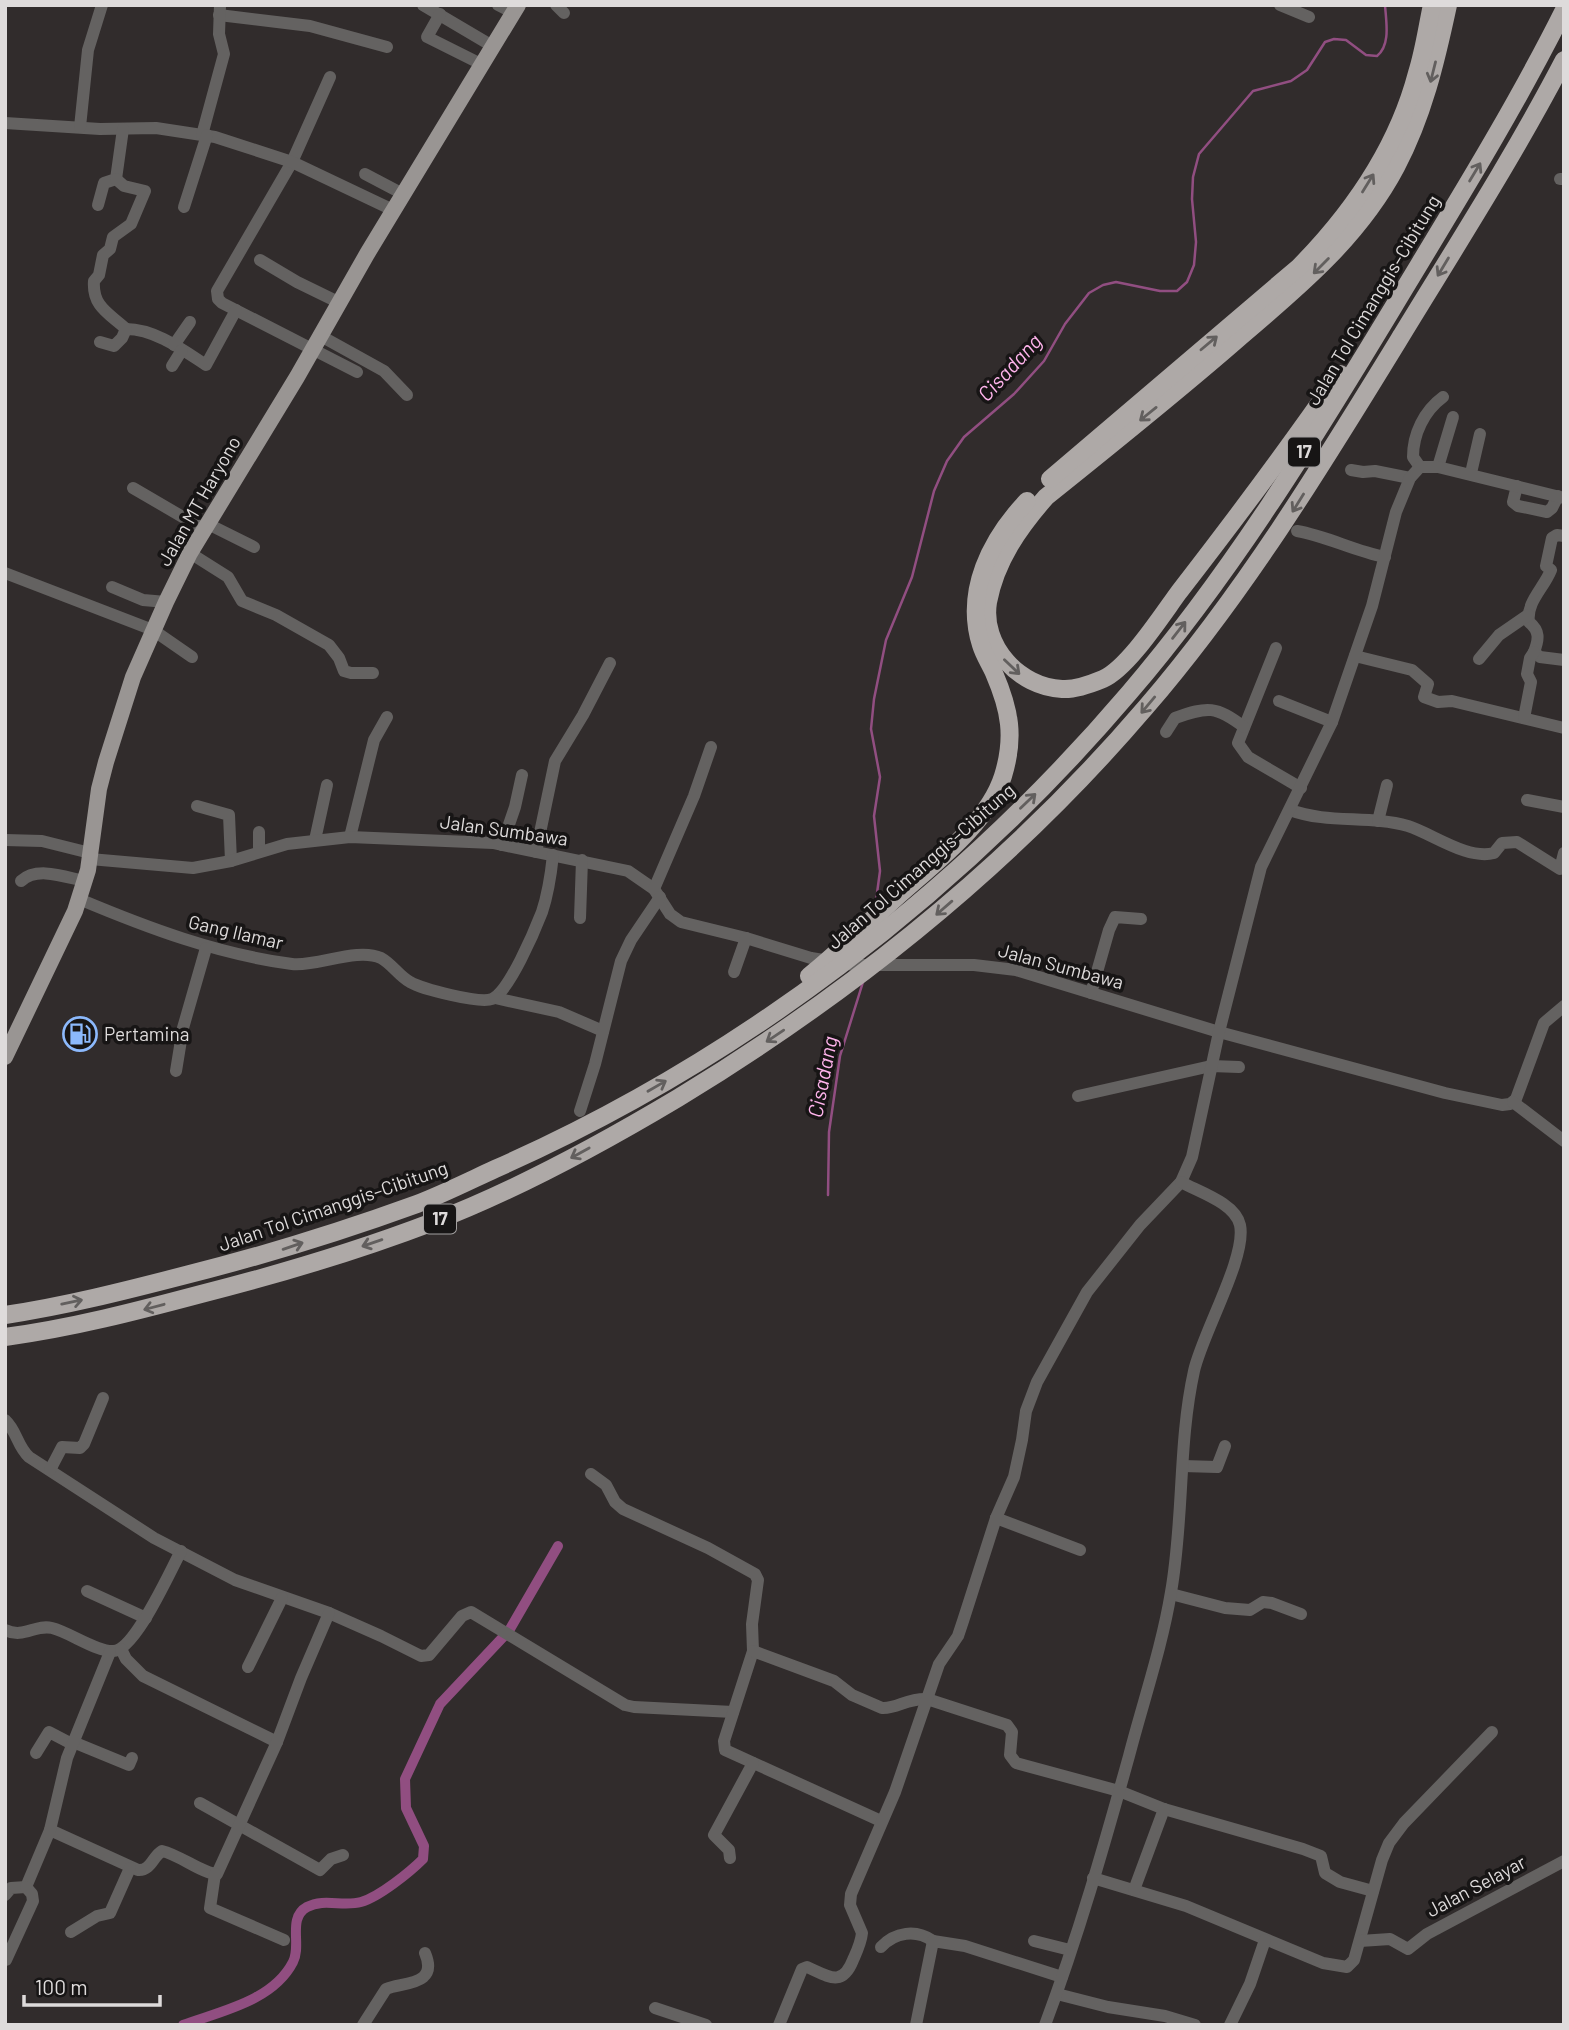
<svg xmlns="http://www.w3.org/2000/svg" width="1569" height="2030" viewBox="0 0 1569 2030" font-family="Barlow,sans-serif">
<style>
.lines{fill:none;stroke-linecap:round;stroke-linejoin:round}
.stream{stroke:#914e81;stroke-width:2.5}
.canal{stroke:#914e81;stroke-width:10}
.minor{stroke:#646261;stroke-width:12}
.major{stroke:#999593;stroke-width:16}
.highway{stroke:#aea9a7;stroke-width:18}
.oneway{stroke:#625f5e}
.labels{text-anchor:middle;stroke-width:7;stroke-linejoin:round;paint-order:stroke}
.shield{fill:#171515;stroke:#a2a0a0;stroke-width:2}
.shield-label{font-size:18px;font-weight:bold;fill:#dedbdb}
.street-label{font-size:19px;fill:#dedbdb;stroke:#171515}
.poi-label{font-size:19px;fill:#dedbdb;stroke:#171515;text-anchor:start}
.water-label{font-size:21px;font-style:italic;fill:#feb3eb;stroke:#171515}
</style>
<rect width="100%" height="100%" fill="#312c2c"/>
<g class="lines">
<g class="stream">
<path d="M875,908l5,-37 -6,-55 6,-39 -9,-48 3,-30 12,-59 26,-63 22,-86 13,-30 17,-24 50,-43 30,-33 21,-37 24,-31 14,-8 13,-3 44,9h17l10,-9 7,-17 2,-23 -4,-43 1,-22 6,-23 54,-63 38,-10 16,-11 18,-28 9,-3 12,1 20,15 11,1c14,-11 9,-35 8,-51"/>
<polyline points="828,1195 829,1132 840,1056 863,982"/>
</g>
<g class="canal">
<polyline points="510,1629 558,1546"/>
<path d="M183,2025c38,-14 90,-24 110,-63 9,-17 -6,-44 14,-55 17,-9 36,0 54,-5 18,-5 49,-30 62,-43l1,-13 -18,-38 -1,-29 35,-75 65,-69"/>
</g>
<g class="minor">
<polyline points="423,5 494,47"/>
<polyline points="498,5 514,13"/>
<polyline points="556,5 564,13"/>
<polyline points="1280,5 1309,17"/>
<polyline points="440,14 427,37 483,65"/>
<polyline points="219,15 310,26 387,47"/>
<polyline points="330,77 292,162 217,291 218,299 222,303 357,372"/>
<polyline points="5,123 100,129 156,128 215,137 292,162 393,210"/>
<polyline points="80,127 88,50 102,5"/>
<polyline points="202,135 224,54 219,34 220,5"/>
<polyline points="365,174 403,194"/>
<polyline points="1560,179 1564,179"/>
<polyline points="98,205 104,183 116,179 123,129"/>
<polyline points="184,207 207,135"/>
<polyline points="260,260 297,282 338,302"/>
<path d="M126,329c29,0 57,21 80,36l30,-55"/>
<polyline points="319,335 384,371 407,395"/>
<path d="M100,342l14,4 8,-8 4,-9c-16,-15 -34,-22 -32,-48l5,-6 4,-20 7,-6 3,-12 18,-13 14,-33 -21,-5 -8,-7"/>
<polyline points="174,345 190,322"/>
<polyline points="172,366 182,350"/>
<path d="M1420,467l-7,-10c0,-23 11,-46 30,-60"/>
<polyline points="1438,467 1453,417"/>
<polyline points="1351,470 1363,472 1375,471 1410,478"/>
<polyline points="1471,473 1480,434"/>
<polyline points="1517,486 1513,502 1518,506 1547,512 1552,508 1558,496"/>
<polyline points="133,488 205,530"/>
<polyline points="208,524 254,547"/>
<path d="M1297,531c30,5 57,20 88,26"/>
<path d="M1564,536l-7,-1 -5,3 -6,28 5,4c-7,18 -25,32 -22,52 11,9 10,17 5,30l6,5 24,3"/>
<polyline points="190,553 228,577 242,601 276,615 329,645 339,658 344,671 351,673 373,673"/>
<polyline points="5,573 153,630 192,657"/>
<polyline points="112,587 143,600 166,602"/>
<polyline points="1276,648 1238,743 1248,757 1301,788"/>
<polyline points="1355,656 1412,670 1428,684 1424,697 1438,702 1452,701 1564,728"/>
<polyline points="1479,659 1499,635 1528,615"/>
<polyline points="1279,701 1332,722"/>
<polyline points="1524,718 1531,682 1527,674 1530,658 1534,652"/>
<path d="M1166,732l9,-14c33,-12 41,-12 69,9"/>
<polyline points="1527,800 1564,807"/>
<polyline points="197,806 229,815 231,861"/>
<path d="M1290,810c38,14 79,5 118,16 25,8 59,34 86,27l8,-10 15,-1 43,27 4,-16"/>
<polyline points="1378,821 1387,785"/>
<polyline points="259,832 259,852"/>
<polyline points="350,837 374,740 387,717"/>
<polyline points="5,840 42,841 90,853"/>
<polyline points="315,840 327,785"/>
<polyline points="502,845 515,807 522,775"/>
<polyline points="536,852 555,761 583,715 610,663"/>
<polyline points="90,859 193,868 231,861 287,844 350,837 493,843 628,871 654,889 670,914 681,922 746,938 811,958 854,965 974,965 1016,970 1219,1032 1445,1093 1502,1105 1510,1104 1516,1099 1544,1023 1564,1006"/>
<path d="M21,881c16,-15 44,-4 63,0"/>
<polyline points="654,889 694,796 711,747"/>
<path d="M79,899c69,29 138,55 213,65 25,3 65,-17 89,-6 11,6 18,18 29,24 12,7 70,22 82,17 17,-7 43,-69 50,-87 6,-18 9,-38 11,-57"/>
<polyline points="580,918 582,860"/>
<polyline points="734,972 746,938"/>
<polyline points="1091,993 1109,930 1115,917 1141,919"/>
<polyline points="495,998 559,1012 603,1031"/>
<polyline points="176,1071 183,1028 206,948"/>
<polyline points="1078,1096 1211,1066 1239,1067"/>
<polyline points="1513,1102 1564,1141"/>
<polyline points="580,1111 595,1064 621,961 631,940 660,897"/>
<path d="M5,1420c12,11 12,26 24,37l125,81 81,42 94,33 52,23 40,20 8,-1 33,-39 9,-4 154,93 9,2 99,5"/>
<polyline points="1183,1466 1217,1467 1225,1446"/>
<polyline points="50,1470 62,1447 80,1448 84,1444 103,1398"/>
<polyline points="591,1474 606,1485 615,1502 623,1509 708,1548 755,1574 758,1580 752,1624 753,1651 724,1741 725,1750 881,1821"/>
<polyline points="996,1518 1080,1550"/>
<polyline points="87,1591 146,1618"/>
<polyline points="1171,1594 1225,1608 1250,1610 1263,1602 1272,1603 1301,1614"/>
<path d="M5,1630c19,9 30,-6 47,-2 17,4 45,24 61,23 22,0 57,-80 68,-100"/>
<polyline points="121,1649 126,1659 143,1676 277,1742"/>
<path d="M753,1651l81,30 18,14 30,13c15,1 25,-10 45,-9l80,26 5,7 -2,23 6,8 103,28 45,18 139,40 18,7 4,17 15,9 33,9"/>
<polyline points="248,1667 282,1598"/>
<polyline points="73,1742 129,1765 132,1758"/>
<polyline points="36,1753 49,1732 72,1744"/>
<polyline points="200,1803 320,1870 331,1859 343,1855"/>
<path d="M50,1830l88,40c13,1 15,-14 24,-19 18,4 41,23 55,23l60,-132 24,-64 28,-65"/>
<polyline points="730,1858 729,1850 714,1835 753,1763"/>
<polyline points="215,1874 210,1908 284,1940"/>
<polyline points="1093,1878 1186,1906 1323,1963 1347,1967 1354,1960 1382,1860 1389,1843 1404,1823 1492,1732"/>
<polyline points="1134,1890 1164,1809"/>
<polyline points="5,1895 11,1888 26,1887 50,1830 67,1758 110,1652"/>
<polyline points="71,1932 97,1916 110,1913 130,1868"/>
<polyline points="1034,1941 1070,1950"/>
<polyline points="1360,1941 1390,1939 1408,1949 1427,1934 1564,1861"/>
<path d="M881,1947c14,-15 35,-18 52,-6"/>
<polyline points="6,1960 33,1901 32,1894 26,1887"/>
<polyline points="1057,1994 1108,2007 1165,2016 1195,2025"/>
<polyline points="655,2008 706,2025"/>
<path d="M363,2025l23,-36c17,-7 53,-3 39,-36"/>
<path d="M779,2025l23,-56 5,-2c21,9 35,21 46,-7 4,-9 8,-17 9,-27l-12,-28 1,-11 44,-102 44,-128 19,-28 5,-15 33,-103 18,-41 8,-37 4,-29 11,-29 50,-90 53,-67 41,-43 11,-25 27,-125 42,-165 71,-145 40,-116 24,-94 14,-34 10,-11h18l126,31"/>
<polyline points="916,2025 933,1941 965,1946 1062,1977"/>
<path d="M1045,2025c33,-88 59,-179 84,-269 14,-54 33,-109 42,-164 13,-73 7,-149 23,-221 8,-37 53,-114 46,-146 -5,-22 -41,-33 -59,-43"/>
<polyline points="1230,2025 1250,1984 1265,1940"/>
</g>
<polyline class="major" points="5,1057 75,911 88,870 99,789 106,762 133,677 166,602 190,553 297,377 367,254 518,5"/>
<g class="highway">
<path d="M1340,374c-52,75 -106,147 -161,218 -17,23 -51,76 -76,87 -12,5 -29,11 -41,10 -43,-2 -81,-43 -74,-87 8,-42 31,-74 58,-105 65,-52 130,-104 193,-159 60,-51 120,-101 157,-171 27,-51 40,-106 52,-162"/>
<path d="M1050,479l249,-212c54,-55 98,-118 118,-194 7,-22 10,-45 15,-68"/>
<path d="M809,976c28,-22 53,-48 79,-71 38,-36 99,-78 115,-129 12,-39 7,-66 -9,-103 -4,-9 -10,-18 -13,-28 -17,-54 10,-106 46,-144"/>
<path d="M5,1315c60,-9 119,-24 177,-39 80,-20 158,-44 235,-72 26,-10 52,-23 78,-35 243,-107 462,-274 634,-476 102,-119 184,-253 265,-387 59,-98 119,-194 170,-296"/>
<path d="M5,1337c67,-9 132,-26 196,-43 79,-20 156,-43 232,-72 84,-32 168,-78 245,-124 176,-107 334,-234 468,-391 99,-115 178,-245 257,-374 55,-90 112,-179 161,-273"/>
</g>
</g>
<defs><path id="oneway-shaft" d="M-6 0H5M1.5-3L5.5 0L1.5 3" fill="none" stroke-width="1.6" stroke-linecap="round" stroke-linejoin="round" transform="scale(1.75)"/></defs>
<g class="oneway">
<use href="#oneway-shaft" transform="translate(1433 72) rotate(104)"/>
<use href="#oneway-shaft" transform="translate(1475 172) rotate(-59)"/>
<use href="#oneway-shaft" transform="translate(1368 183) rotate(-58)"/>
<use href="#oneway-shaft" transform="translate(1321 266) rotate(135)"/>
<use href="#oneway-shaft" transform="translate(1443 267) rotate(121)"/>
<use href="#oneway-shaft" transform="translate(1209 343) rotate(-40)"/>
<use href="#oneway-shaft" transform="translate(1148 414) rotate(141)"/>
<use href="#oneway-shaft" transform="translate(1298 503) rotate(122)"/>
<use href="#oneway-shaft" transform="translate(1179 630) rotate(-52)"/>
<use href="#oneway-shaft" transform="translate(1012 667) rotate(44)"/>
<use href="#oneway-shaft" transform="translate(1148 705) rotate(130)"/>
<use href="#oneway-shaft" transform="translate(1028 801) rotate(-44)"/>
<use href="#oneway-shaft" transform="translate(944 908) rotate(139)"/>
<use href="#oneway-shaft" transform="translate(775 1036) rotate(146)"/>
<use href="#oneway-shaft" transform="translate(657 1086) rotate(-30)"/>
<use href="#oneway-shaft" transform="translate(580 1153) rotate(151)"/>
<use href="#oneway-shaft" transform="translate(372 1243) rotate(161)"/>
<use href="#oneway-shaft" transform="translate(293 1246) rotate(-19)"/>
<use href="#oneway-shaft" transform="translate(72 1302) rotate(-12)"/>
<use href="#oneway-shaft" transform="translate(154 1307) rotate(165)"/>
</g>
<defs>
<g id="fuel-ring" transform="scale(1.75)"><circle r="9.5" fill="#171515" stroke="#8cb9fc" stroke-width="1.5"/><path d="M-5.5-6h7V0h2V4h1.3V-2.5L3-4.5l.8-.8L6-3V5H2.5V1h-1V6h-7ZM-4.2-4.7v3.2H.2V-4.7Z" fill="#8cb9fc"/></g>
</defs>
<g fill-rule="evenodd">
<use href="#fuel-ring" x="80" y="1034"/>
</g>
<g class="labels">
<g class="shield">
<rect x="1288" y="437.5" width="32" height="29" rx="5"/>
<rect x="424" y="1204.5" width="32" height="29" rx="5"/>
</g>
<g class="shield-label">
<text x="1304" y="458">17</text>
<text x="440" y="1225">17</text>
</g>
<g class="street-label">
<text transform="translate(1373 300) rotate(-59)" y="7">Jalan Tol Cimanggis–Cibitung</text>
<text transform="translate(199 501) rotate(-60)" y="7">Jalan MT Haryono</text>
<text transform="translate(504 830) rotate(8)" y="7">Jalan Sumbawa</text>
<text transform="translate(921 866) rotate(-41)" y="7">Jalan Tol Cimanggis–Cibitung</text>
<text transform="translate(236 932) rotate(13)" y="7">Gang Ilamar</text>
<text transform="translate(1061 966) rotate(15)" y="7">Jalan Sumbawa</text>
<text transform="translate(333 1206) rotate(-19)" y="7">Jalan Tol Cimanggis–Cibitung</text>
<text transform="translate(1476 1886) rotate(-28)" y="7">Jalan Selayar</text>
</g>
<g class="poi-label">
<text x="104" y="1041">Pertamina</text>
</g>
<g class="water-label">
<text transform="translate(1010 368) rotate(-47)" y="7">Cisadang</text>
<text transform="translate(823 1077) rotate(-79)" y="7">Cisadang</text>
</g>
</g>
<rect width="1569" height="2030" fill="none" stroke="#dedbdb" stroke-width="14"/>
<path d="M24 1995v10h136v-10" fill="none" stroke="#dedbdb" stroke-width="3.5"/>
<text x="35" y="1995" font-size="21" fill="#dedbdb" stroke="#171515" stroke-width="5" paint-order="stroke">100 m</text>
</svg>
